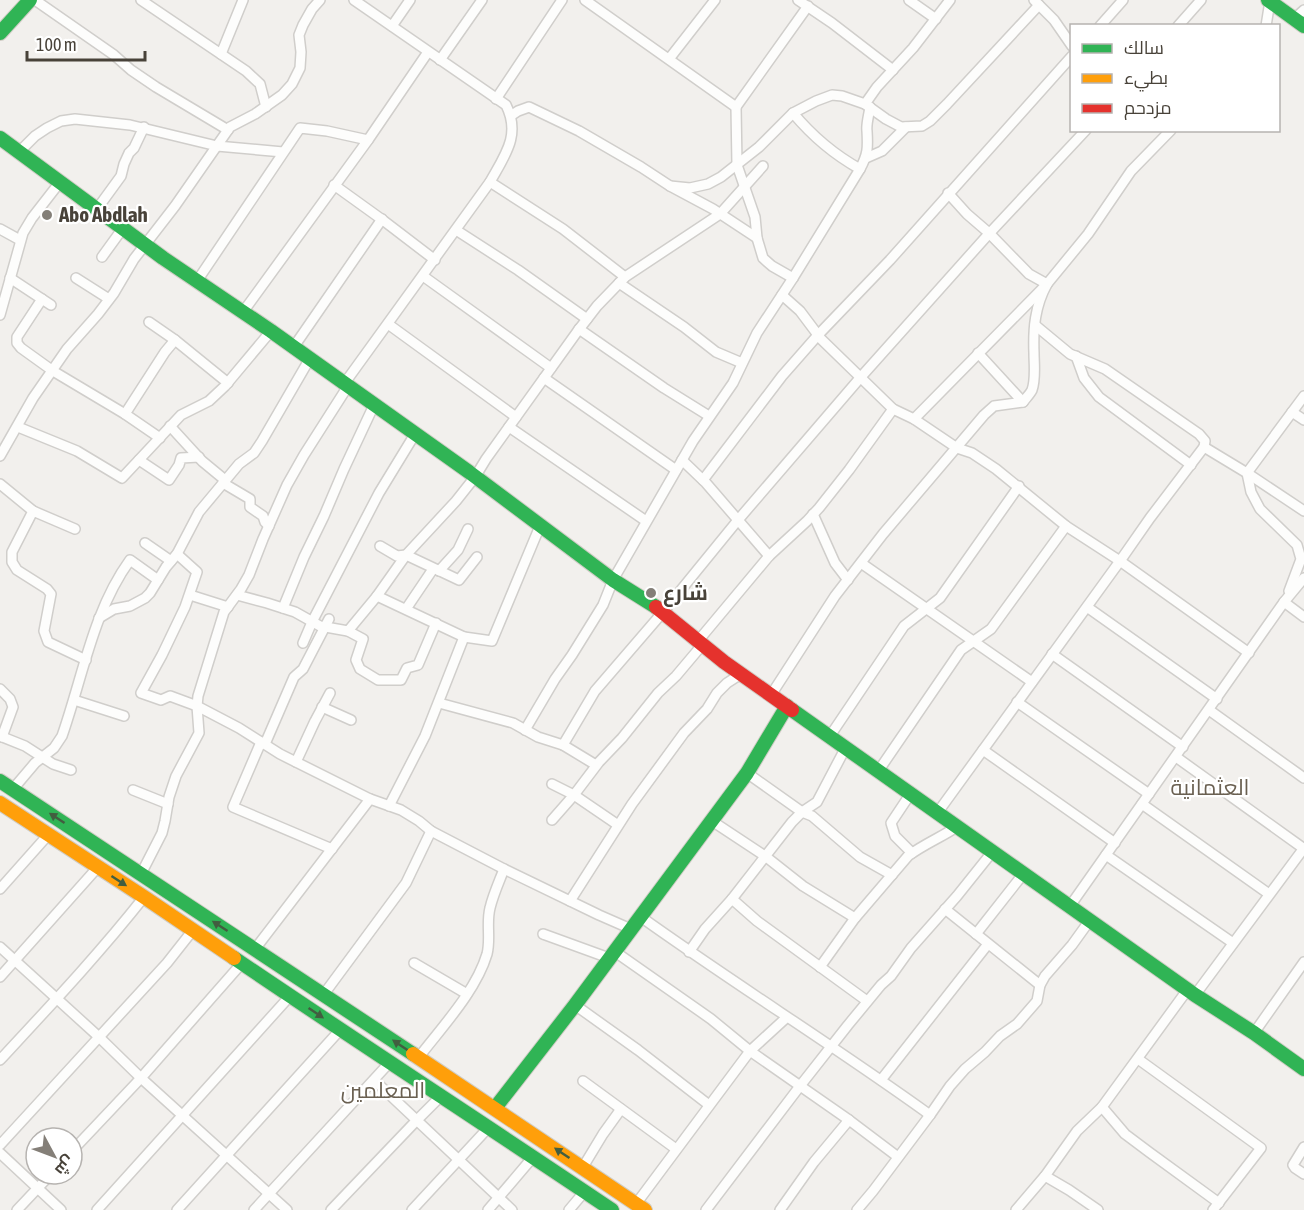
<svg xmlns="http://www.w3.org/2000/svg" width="1304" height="1210" viewBox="0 0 1304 1210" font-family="'Asap Condensed',Cairo,sans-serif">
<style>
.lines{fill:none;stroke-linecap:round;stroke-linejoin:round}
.street-casing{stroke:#d0cecb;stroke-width:12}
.fast-casing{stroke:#d0cdc5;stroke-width:16}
.slow-casing{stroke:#d0cdc5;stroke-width:16}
.jam-casing{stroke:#d0cdc5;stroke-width:16}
.street{stroke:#fdfdfc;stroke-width:9}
.fast{stroke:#30b455;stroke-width:14}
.slow{stroke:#ff9f0a;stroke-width:14}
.jam{stroke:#e5322d;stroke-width:14}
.oneway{fill:#425e40}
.poi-dot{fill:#847f78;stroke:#fff;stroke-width:2}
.labels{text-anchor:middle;stroke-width:4.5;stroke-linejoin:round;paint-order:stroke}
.poi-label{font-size:21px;font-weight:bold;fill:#484239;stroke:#fff;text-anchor:start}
.neighbourhood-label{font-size:22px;fill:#6a6051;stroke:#fff}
</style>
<rect width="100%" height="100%" fill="#f2f0ed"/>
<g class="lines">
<g class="street-casing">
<g id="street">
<polyline points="35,0 114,55 131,70 156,87 228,130"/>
<polyline points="141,0 246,71 260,84 266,107"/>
<polyline points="585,0 736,107 808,6"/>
<polyline points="798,0 832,23 893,70"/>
<polyline points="909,0 936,19"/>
<polyline points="1034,0 1054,20 1072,46"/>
<polyline points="1294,19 1304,10"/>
<polyline points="392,26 410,0"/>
<polyline points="1100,26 1123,0"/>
<polyline points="1178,26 1201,0"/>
<polyline points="1266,26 1270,1"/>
<polyline points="221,54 243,0"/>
<polyline points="669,59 715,0"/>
<polyline points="440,60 482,0"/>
<polyline points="496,99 562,0"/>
<polyline points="865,104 877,87 913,48 950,0"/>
<polyline points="736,107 737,165 755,217 757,238 763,258 772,266 793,278"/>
<path d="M793,113c20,24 40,41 67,56"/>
<polyline points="512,115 518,111 529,107 579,131 641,167 670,186 713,209 757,238"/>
<polyline points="19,152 35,136 47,128 61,121 75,119 130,125 217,146 283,152"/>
<polyline points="866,158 882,151 906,127"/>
<polyline points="490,182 563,229 625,277"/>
<polyline points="334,185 384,221 435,260"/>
<polyline points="670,186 690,188 708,184 721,177 759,147 793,113 816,101 832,95 842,96 865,104 886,119 901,127 922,126 930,121 947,104 1039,5"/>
<polyline points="948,193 967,214 989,233 1029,274 1047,284"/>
<polyline points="97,209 121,176 124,164 129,153 134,148 144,127"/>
<polyline points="0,229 20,240"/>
<polyline points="456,230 518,270 587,319"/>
<polyline points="102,257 123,228"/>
<polyline points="423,276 551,368"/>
<polyline points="10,278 51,305"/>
<polyline points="76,278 109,299"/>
<polyline points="197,281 300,128 327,131 368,140"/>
<polyline points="619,283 684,327 716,352 742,363"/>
<polyline points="782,295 800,311 821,339 893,409 914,419 957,448 972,453 996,469 1066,526 1120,561 1249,653"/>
<polyline points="42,299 17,337 17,343 21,348 53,371 125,414"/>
<polyline points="243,312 368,140 428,52"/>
<polyline points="0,315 23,233 32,218 60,182"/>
<polyline points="149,322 175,340"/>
<polyline points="388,324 516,417"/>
<polyline points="579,329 664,388 709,416"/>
<polyline points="293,348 382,219"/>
<polyline points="978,353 1023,402"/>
<polyline points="1076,356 1084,378 1099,397 1191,465"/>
<polyline points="544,378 676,470"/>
<path d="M344,384l146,-202c15,-27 31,-47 16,-77l-152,-105"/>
<polyline points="1292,412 1304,420"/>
<polyline points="914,419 1047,284 1088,234 1131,171 1171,130"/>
<polyline points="170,426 202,461 225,480"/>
<polyline points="18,427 77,451 122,478 181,415 209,401 225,386 271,331"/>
<polyline points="509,427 646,521"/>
<polyline points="160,438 125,414 165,352 175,340 228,383"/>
<polyline points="1204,447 1247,473 1304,511"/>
<polyline points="0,456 33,398 67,349 98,314 114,293 134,259 175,206 230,127 255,114 282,95 292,84 300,68 301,52 299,35 303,25 312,9 320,0"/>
<polyline points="139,460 169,480 179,465 181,458 199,457"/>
<polyline points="682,460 706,483 769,556"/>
<polyline points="703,480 782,376 818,335 890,260 1072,56"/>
<polyline points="223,483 250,499 250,507 263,516 265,522 269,526"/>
<polyline points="0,484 33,511 12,552 12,562 17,570 47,589 51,594 44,631 48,642 86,660"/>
<polyline points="33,511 75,529"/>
<polyline points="813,514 835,563 848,580"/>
<polyline points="145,543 171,561"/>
<polyline points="380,546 397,556 406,555 459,580 477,557"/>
<polyline points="177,554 197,572 185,607 162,655 141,693 161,700 170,696 197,706 239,728 280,754 370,799 401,810 419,821 431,831 504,869 599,915 631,929"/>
<polyline points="861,563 1032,682"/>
<polyline points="439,571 458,550 468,529"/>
<polyline points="1289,591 1301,559 1297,545 1260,509 1251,492 1247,473 1304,396"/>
<polyline points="190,595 228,607"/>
<polyline points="237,595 267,603 295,612 320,626 348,631 363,639 356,660 360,669 378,680 401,680 407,668 418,665 436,623"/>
<polyline points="377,596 464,637 425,736 389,806"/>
<polyline points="1284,602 1304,617"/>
<polyline points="1087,607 1217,699"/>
<polyline points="283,608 304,557 324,516 344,469 374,405"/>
<polyline points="406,609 433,569"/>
<polyline points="99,618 114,609 130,606 145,598 150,593 166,567 177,554 199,512 239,464 254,453 262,441 309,360"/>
<polyline points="348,631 377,596 406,555 456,501 475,477 486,459 577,332 597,306 625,277 720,214 763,166"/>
<polyline points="464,637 492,641 540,526"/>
<polyline points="698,641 769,556 807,521 819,508 849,470 893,409"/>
<polyline points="303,643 312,622 379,493 415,434"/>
<polyline points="1052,654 1183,747"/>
<polyline points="0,689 10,699 13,707 2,737"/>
<path d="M771,695l64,-99 48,-62 101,-119 10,-9 29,-4c3,-4 7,-8 9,-12 4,-11 2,-26 2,-37 -1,-25 1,-47 13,-69"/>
<polyline points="74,700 124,716"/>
<polyline points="1017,702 1149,794"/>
<polyline points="439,703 513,723 538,737 563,745 596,765"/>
<polyline points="322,707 351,720"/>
<polyline points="1209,710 1304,778"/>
<path d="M525,730l30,-51 17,-24 31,-50 10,-25 80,-139 40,-58 24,-50 36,-55 67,-109c8,-15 8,-21 7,-38 -1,-7 2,-16 3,-24"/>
<polyline points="0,736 25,746 53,764 71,770"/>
<polyline points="830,736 904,626 940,598 1019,486"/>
<polyline points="261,742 233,807 332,849"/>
<polyline points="265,744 294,677 303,669 329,619"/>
<polyline points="563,745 595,691 663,612 738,520 860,378 986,237 1086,130"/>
<polyline points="983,750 1115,843"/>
<polyline points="1176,757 1303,848"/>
<polyline points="296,762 315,721 330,693"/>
<polyline points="879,770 961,650 991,629 1066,526"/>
<polyline points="747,773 802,812 812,816 860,857 892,875"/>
<polyline points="552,784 574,795 618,825"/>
<path d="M13,789l22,-26 19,-15 8,-12c21,-60 31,-125 68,-176l28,20"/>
<polyline points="133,790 168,804"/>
<polyline points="911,793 891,823 895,836 912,853"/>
<polyline points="1142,804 1269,894"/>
<polyline points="938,812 1120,561 1150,518 1204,447 1205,441 1199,434 1105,369 1070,354 1035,325"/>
<polyline points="552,820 574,795 599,762 622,738 658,693 676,676 703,644"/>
<polyline points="712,821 765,856 803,886 855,918"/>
<polyline points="1106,855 1233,943"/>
<polyline points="141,874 162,833 165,821 169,797 176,776 199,733 197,706 198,696 224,612 241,589 249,575 263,539 287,485 304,455 348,386"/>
<polyline points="0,889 48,835"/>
<polyline points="732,899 757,921 867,1001"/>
<polyline points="570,901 632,804 684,733 707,709 717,693 727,683 741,674"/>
<polyline points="1070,906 1284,602 1304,578"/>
<polyline points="945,909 1040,985"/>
<path d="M641,917c95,68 195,130 289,198"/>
<polyline points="543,934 609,958"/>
<polyline points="976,934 1024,873"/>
<polyline points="0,947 99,1037 141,1078 287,1210"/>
<polyline points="255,949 370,799"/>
<polyline points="614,951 711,1019 750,1051 849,1120 898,1157"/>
<polyline points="689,952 705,929 732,899 792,822 802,812 817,802 846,747"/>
<polyline points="414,963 467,994"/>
<path d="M820,967l35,-49 53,-62c16,-12 34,-19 50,-30"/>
<polyline points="0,977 98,867"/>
<polyline points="324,994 406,883 431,831"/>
<polyline points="1195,995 1304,848"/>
<polyline points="575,1005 638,1050 709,1105"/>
<polyline points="1254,1033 1304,962"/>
<path d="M419,1057c23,-30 57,-66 68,-103 4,-15 -1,-31 3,-46 3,-13 9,-26 14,-39"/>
<polyline points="1138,1059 1261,1148 1213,1210"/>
<path d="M0,1060c49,-53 99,-106 144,-163"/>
<polyline points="374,1080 512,1210"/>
<polyline points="881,1080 988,944"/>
<polyline points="583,1081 676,1149"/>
<polyline points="1102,1107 1125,1134 1149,1152 1219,1203"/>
<polyline points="0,1145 167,963 193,930"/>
<polyline points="1304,1147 1293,1165 1295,1168 1304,1174"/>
<polyline points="72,1151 141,1078 242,963"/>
<polyline points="0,1153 61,1210"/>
<polyline points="583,1167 603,1134 621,1109"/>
<polyline points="1045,1176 1069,1190 1098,1210"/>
<polyline points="636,1204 750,1051 786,1018"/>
<polyline points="17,1210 51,1174"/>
<polyline points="97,1210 290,996"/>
<polyline points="177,1210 340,1030"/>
<polyline points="254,1210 390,1062"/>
<polyline points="331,1210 416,1121 441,1096"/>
<polyline points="412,1210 489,1127"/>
<polyline points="488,1210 533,1157"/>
<polyline points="569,1210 585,1191"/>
<polyline points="706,1210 800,1086 848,1025 881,985 891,976 911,948 957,896 993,851"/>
<polyline points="780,1210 814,1162 849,1120"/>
<polyline points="857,1210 873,1191 930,1115 950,1086 965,1069 985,1052 1000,1036 1017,1024 1037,1001 1040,985 1045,976 1072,945 1090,920"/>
<polyline points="1016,1210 1045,1176 1077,1131 1102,1107 1188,989"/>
</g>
</g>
<g class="fast-casing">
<g id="fast">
<polyline points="1268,0 1304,26"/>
<polyline points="0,33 30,0"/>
<polyline points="0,138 163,258 271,331 469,472 613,580 656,607"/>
<polyline points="792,710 1195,995 1254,1033 1304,1069"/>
<polyline points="0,781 413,1054"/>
<path d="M234,958c125,85 252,167 378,252"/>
<polyline points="495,1108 575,1005 747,773 787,706"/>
</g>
</g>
<g class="slow-casing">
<g id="slow">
<polyline points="0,803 144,897 234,958"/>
<polyline points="413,1054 645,1210"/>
</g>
</g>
<g class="jam-casing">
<polyline id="jam" points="656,607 724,662 792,710"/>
</g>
<use href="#street" class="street"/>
<use href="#fast" class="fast"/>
<use href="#slow" class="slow"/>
<use href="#jam" class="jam"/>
</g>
<defs><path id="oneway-solid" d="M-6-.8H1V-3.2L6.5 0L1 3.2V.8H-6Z" transform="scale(1.5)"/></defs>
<g class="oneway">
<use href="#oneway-solid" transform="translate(57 818) rotate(-147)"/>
<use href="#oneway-solid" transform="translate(119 881) rotate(33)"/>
<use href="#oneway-solid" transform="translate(220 926) rotate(-147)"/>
<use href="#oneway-solid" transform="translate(316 1013) rotate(34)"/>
<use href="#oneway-solid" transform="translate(400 1045) rotate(-146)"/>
<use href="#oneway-solid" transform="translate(562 1153) rotate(-146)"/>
</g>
<g class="poi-dot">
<circle cx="47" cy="215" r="6"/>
<circle cx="651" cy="593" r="6"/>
</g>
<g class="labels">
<g class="poi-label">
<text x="59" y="222">Abo Abdlah</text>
<text x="663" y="600">شارع</text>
</g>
<g class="neighbourhood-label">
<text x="1210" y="795">العثمانية</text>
<text x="383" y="1098">المعلمين</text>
</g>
</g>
<rect x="1070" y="24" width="210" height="108" fill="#ffffff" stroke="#b6b3b0" stroke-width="1.5"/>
<rect x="1082" y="44" width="30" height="9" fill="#30b455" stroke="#b6b3b0" stroke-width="1.5"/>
<text x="1124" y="54" font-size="18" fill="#484239">سالك</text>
<rect x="1082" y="74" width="30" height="9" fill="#ff9f0a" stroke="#b6b3b0" stroke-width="1.5"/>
<text x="1124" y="84" font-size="18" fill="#484239">بطيء</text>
<rect x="1082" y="104" width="30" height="9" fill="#e5322d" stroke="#b6b3b0" stroke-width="1.5"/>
<text x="1124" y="114" font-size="18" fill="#484239">مزدحم</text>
<g transform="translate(54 1156) rotate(131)"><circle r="28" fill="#ffffff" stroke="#b6b3b0" stroke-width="1.5"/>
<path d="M0-4.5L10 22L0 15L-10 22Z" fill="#847f78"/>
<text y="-9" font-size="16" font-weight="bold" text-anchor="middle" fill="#484239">ش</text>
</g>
<path d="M27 51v9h118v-9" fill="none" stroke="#484239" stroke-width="3"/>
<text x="36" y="51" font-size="18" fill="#484239" stroke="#ffffff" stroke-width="4.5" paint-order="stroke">100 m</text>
</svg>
